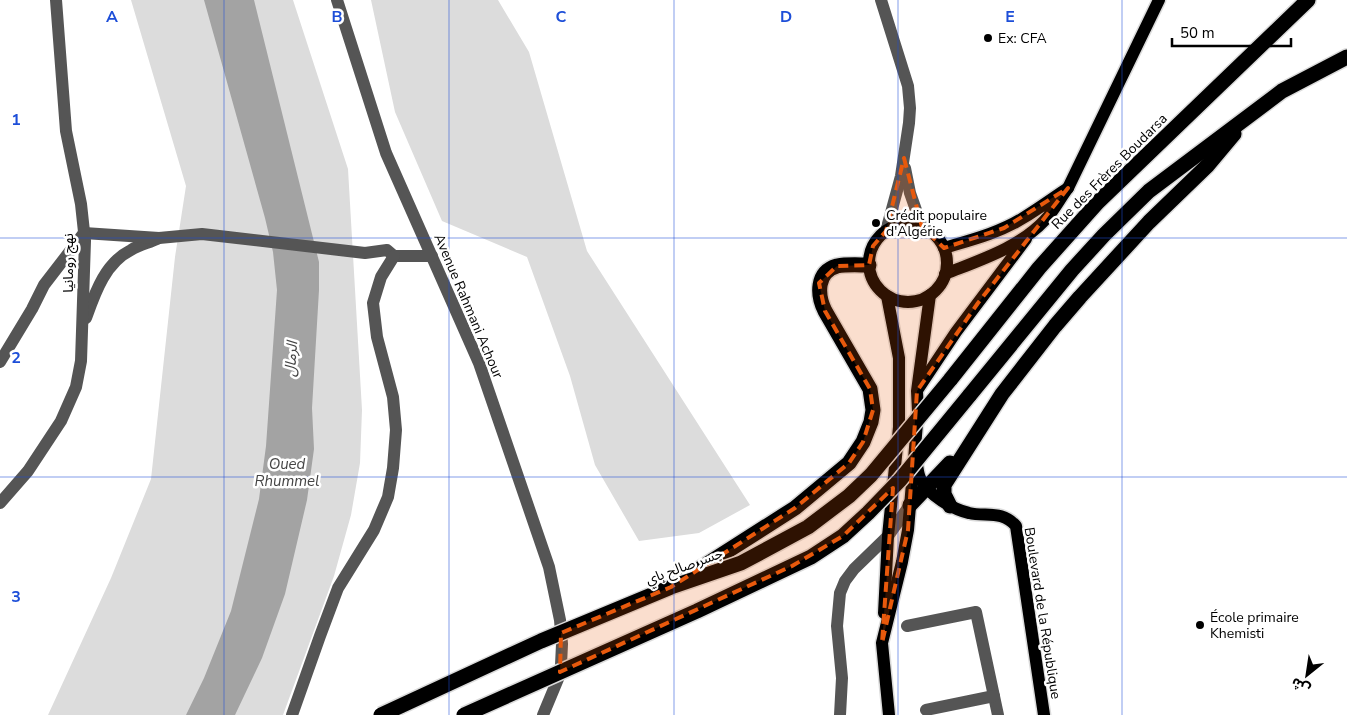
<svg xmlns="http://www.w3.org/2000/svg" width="1347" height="715" viewBox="0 0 1347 715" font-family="'Nunito Sans','Noto Sans Arabic',sans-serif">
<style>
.green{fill:#dcdcdc}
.water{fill:#a3a3a3}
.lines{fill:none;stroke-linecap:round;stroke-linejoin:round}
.major-casing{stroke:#dbdbdb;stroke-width:15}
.highway-casing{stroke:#dbdbdb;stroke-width:18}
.minor{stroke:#555;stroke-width:12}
.major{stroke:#000;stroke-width:12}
.highway{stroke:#000;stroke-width:15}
.highway-bridge-casing{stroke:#dbdbdb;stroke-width:18;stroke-linecap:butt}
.highway-bridge{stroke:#000;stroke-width:15}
.marked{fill:#e8590c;fill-opacity:0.2;stroke:#e8590c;stroke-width:4;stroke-dasharray:10 6;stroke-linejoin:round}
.grid{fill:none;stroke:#1d4ed8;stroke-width:1;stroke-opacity:0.55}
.poi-dot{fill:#000;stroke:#fff;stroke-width:2}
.labels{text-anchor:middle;stroke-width:5;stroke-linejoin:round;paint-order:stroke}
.poi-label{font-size:14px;fill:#000;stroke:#fff;text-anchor:start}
.street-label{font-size:14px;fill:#000;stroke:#fff}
.water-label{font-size:15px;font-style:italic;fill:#444;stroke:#fff}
.grid-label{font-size:16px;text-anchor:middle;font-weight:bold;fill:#1d4ed8;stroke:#fff;stroke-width:5;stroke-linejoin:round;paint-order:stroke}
</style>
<rect width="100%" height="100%" fill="#fff"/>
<g class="green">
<polygon points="131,0 293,0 348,169 362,410 360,463 351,515 334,576 283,715 48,715 111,578 151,479 175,257 186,186"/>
<polygon points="371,0 498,0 529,52 587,251 750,505 699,533 639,541 595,465 570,376 527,257 442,221 395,112"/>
</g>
<polygon class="water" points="204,0 254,0 319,262 319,290 312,408 314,449 307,500 285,594 262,658 235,715 186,715 204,678 231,611 259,499 266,446 277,290 273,252 265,218"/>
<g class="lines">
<g class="major-casing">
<g id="major">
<polyline points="1068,188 1159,0"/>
<circle cx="908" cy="263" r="39"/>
<path d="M944,248c27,-8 55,-15 79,-30 15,-9 30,-20 45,-30 -8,10 -14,23 -23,32 -26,28 -65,40 -100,54"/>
<polyline points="918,389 956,332 1026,239"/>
<path d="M917,465c1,5 1,10 4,15 6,14 33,30 48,33 17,4 33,-3 47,13l28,189"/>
<polyline points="884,613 888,536 899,427 899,358 887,296"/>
<polyline points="889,715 882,643 902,562 908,530 918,412 917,391 930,295"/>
</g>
</g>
<g class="highway-casing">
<g id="highway">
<polyline points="950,380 1039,268 1098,202 1308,0"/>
<polyline points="969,396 1072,270 1104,235 1149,191 1282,91 1347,57"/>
<polyline points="910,505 950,463"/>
<polyline points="950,506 944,494 944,485 1002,394 1055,326 1080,297 1149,222 1208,165 1234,134"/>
<path d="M682,580l113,-72 54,-45 14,-21 8,-20 2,-12 -3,-21 -45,-78c-8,-16 -9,-39 12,-45 10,-2 22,-1 32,-1"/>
</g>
</g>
<g class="minor">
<polyline points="337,0 386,153 479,363 549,567 560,620 562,644 561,665 558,679 543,715"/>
<polyline points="881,0 908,86 910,108 909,123 901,176 886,231"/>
<polyline points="905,168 910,193 922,227"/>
<path d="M86,318c9,-25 19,-55 45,-68 8,-5 17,-7 26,-11"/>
<polyline points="0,362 32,309 44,285 84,233 159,238 202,234 365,253 387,250 394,256 432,256"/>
<polyline points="0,503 28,471 61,421 76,387 81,361 85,241 81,204 66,131 56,0"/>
<polyline points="907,626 976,612 998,715"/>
<polyline points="926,710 994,696"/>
<polyline points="292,715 320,636 338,588 374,530 388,497 393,468 396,430 393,397 377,337 373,303 381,277 394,256"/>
<polyline points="840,715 842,678 837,626 840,593 845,581 854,569 888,536 910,505"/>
</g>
<use href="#major" class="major"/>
<use href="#highway" class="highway"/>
<g class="highway-bridge-casing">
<g id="highway-bridge">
<polyline points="381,715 541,641 671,587 741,563 808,527 849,496 871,475 950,380"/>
<polyline points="464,715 697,611 811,557 843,536 868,513 900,480 969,396"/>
</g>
</g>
<use href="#highway-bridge" class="highway-bridge"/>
</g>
<path class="marked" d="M904,158l18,69 22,21 60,-20 64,-40 -90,115 -61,88 -9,139 -26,113 11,-155 -50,48 -51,30 -232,106 1,-39 110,-46 124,-79 54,-45 14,-21 10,-32 -3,-21 -45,-78 -6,-28 18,-17 32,-1 4,-19 13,-15z"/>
<path class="grid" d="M224,0v715M449,0v715M674,0v715M898,0v715M1122,0v715M0,238h1347M0,477h1347"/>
<g class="poi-dot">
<circle cx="988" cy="38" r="5"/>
<circle cx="876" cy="223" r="5"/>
<circle cx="1200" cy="625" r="5"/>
</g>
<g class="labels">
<g class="poi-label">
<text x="998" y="43">Ex: CFA</text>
<text x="886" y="220">Crédit populaire<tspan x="886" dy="16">d'Algérie</tspan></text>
<text x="1210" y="622">École primaire<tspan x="1210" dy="16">Khemisti</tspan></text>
</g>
<g class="street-label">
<text transform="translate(1109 171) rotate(-45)" y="5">Rue des Frères Boudarsa</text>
<text transform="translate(68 263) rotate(-90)" y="5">نهج رومانيا</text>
<text transform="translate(469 306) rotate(67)" y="5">Avenue Rahmani Achour</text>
<text transform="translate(684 566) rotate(-20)" y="5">جسر صالح باي</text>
<text transform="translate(1043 613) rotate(81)" y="5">Boulevard de la République</text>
</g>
<g class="water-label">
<text transform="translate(291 359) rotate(-86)" y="5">الرمال</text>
<text x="287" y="469">Oued<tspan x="287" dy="17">Rhummel</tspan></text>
</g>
</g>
<g class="grid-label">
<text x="112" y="22">A</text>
<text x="337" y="22">B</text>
<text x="561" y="22">C</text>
<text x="786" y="22">D</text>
<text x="1010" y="22">E</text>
<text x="16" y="125">1</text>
<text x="16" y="363">2</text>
<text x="16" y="602">3</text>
</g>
<g transform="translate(1307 675) rotate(210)" stroke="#ffffff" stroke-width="4" paint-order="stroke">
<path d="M0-4L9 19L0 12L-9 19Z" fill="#000000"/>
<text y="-8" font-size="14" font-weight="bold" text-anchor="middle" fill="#000000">ش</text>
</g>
<path d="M1172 38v8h119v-8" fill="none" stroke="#000000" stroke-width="2.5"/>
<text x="1180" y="38" font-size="15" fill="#000000" stroke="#ffffff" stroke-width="4" paint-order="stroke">50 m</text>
</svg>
